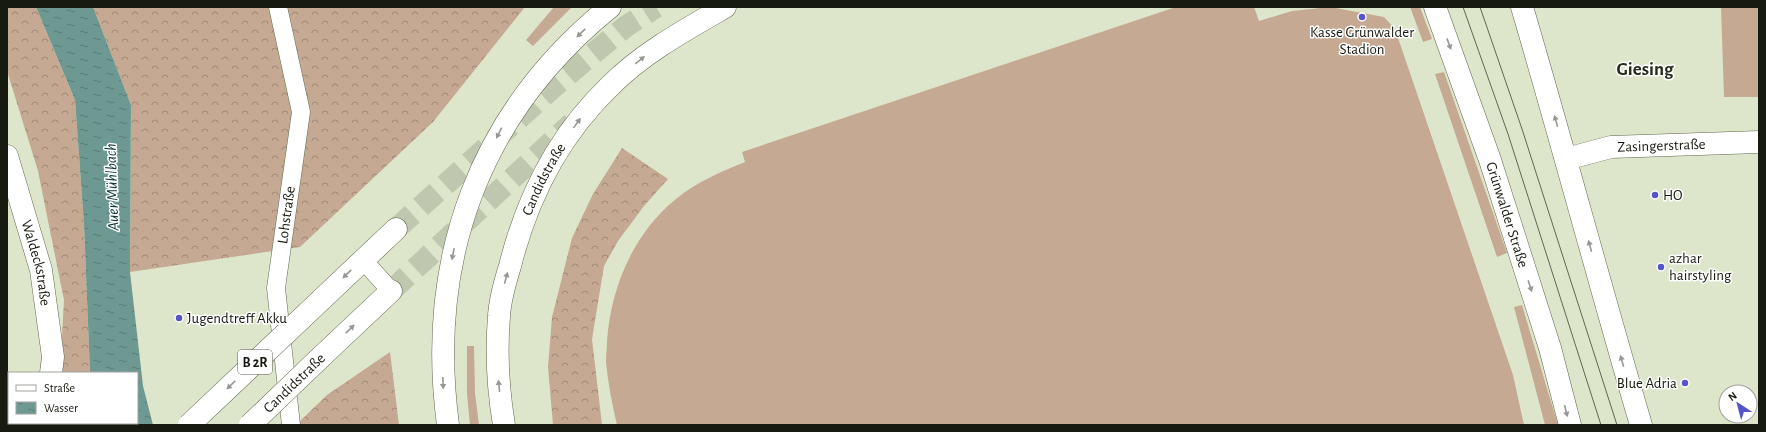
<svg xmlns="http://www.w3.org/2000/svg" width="1766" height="432" viewBox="0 0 1766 432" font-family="'Alegreya Sans',sans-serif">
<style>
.grass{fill:#c6a992}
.forest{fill:url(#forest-crowns)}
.water{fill:url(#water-ripples)}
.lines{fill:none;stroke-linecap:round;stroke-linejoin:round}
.highway-tunnel{stroke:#bfc7ae;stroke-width:22;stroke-dasharray:22 11;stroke-linecap:butt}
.lane-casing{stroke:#5f674e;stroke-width:19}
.street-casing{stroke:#5f674e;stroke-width:23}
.secondary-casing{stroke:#5f674e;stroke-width:23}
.highway-casing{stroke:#5f674e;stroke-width:23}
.lane{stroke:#fff;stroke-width:18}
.street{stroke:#fff;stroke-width:22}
.secondary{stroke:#fff;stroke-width:22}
.highway{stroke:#fff;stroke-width:22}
.tram{stroke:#606655;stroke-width:1}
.highway-bridge-casing{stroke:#5f674e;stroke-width:23;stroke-linecap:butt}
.highway-bridge{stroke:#fff;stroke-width:22}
.oneway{fill:#979893}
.poi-dot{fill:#5454cb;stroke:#fff;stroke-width:1.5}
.labels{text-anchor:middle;stroke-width:3;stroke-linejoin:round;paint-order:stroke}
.shield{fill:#fff;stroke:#5d5f58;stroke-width:1}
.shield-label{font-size:14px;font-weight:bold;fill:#171a10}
.poi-label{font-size:15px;fill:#171a10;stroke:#fff;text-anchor:start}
.street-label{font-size:15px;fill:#171a10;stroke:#fff}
.water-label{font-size:16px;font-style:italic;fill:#0a3631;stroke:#fff}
.district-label{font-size:19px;font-weight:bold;fill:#272e17;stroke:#fff}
</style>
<defs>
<pattern id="forest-crowns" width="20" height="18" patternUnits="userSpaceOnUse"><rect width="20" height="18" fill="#c6a992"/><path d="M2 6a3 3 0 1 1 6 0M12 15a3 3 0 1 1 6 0" fill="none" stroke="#a08976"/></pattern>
<pattern id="water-ripples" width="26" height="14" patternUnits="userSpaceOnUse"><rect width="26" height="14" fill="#6e9993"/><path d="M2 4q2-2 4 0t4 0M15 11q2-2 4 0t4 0" fill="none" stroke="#597c77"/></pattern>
</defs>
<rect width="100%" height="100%" fill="#dde6ca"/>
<g class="grass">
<polygon points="554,7 572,7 533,46 526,40"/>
<path d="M1176,7h78l5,14 33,-10 38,-4 54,10 11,12 118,346 11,50h-907c-5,-21 -9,-42 -11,-63 0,-7 1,-15 1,-21 4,-54 26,-107 69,-142 20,-17 45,-27 69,-37l-3,-10z"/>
<polygon points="1410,7 1420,7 1432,39 1423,42"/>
<polygon points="1721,7 1759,7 1759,97 1724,97"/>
<polygon points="1444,72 1507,253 1497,257 1435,74"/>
<polygon points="1522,305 1558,425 1545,425 1514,307"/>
<polygon points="467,346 474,346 475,393 479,425 470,425 467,394"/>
</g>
<g class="forest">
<polygon points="7,7 36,7 75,100 84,224 90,373 60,373 64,300 38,171 7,71"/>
<polygon points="93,7 525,7 433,122 300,247 130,272 131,105"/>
<polygon points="622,148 668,179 644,206 618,241 604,266 592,339 602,425 553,425 548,367 552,317 572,238 593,194"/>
<polygon points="390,352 399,425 296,425 327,395"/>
</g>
<polygon class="water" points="36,7 93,7 131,105 130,272 143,386 153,425 95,425 95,423 137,423 137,373 90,373 84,224 75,100"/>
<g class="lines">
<g class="highway-tunnel">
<polyline points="396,229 558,83 625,27 656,7"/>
<polyline points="391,291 572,123"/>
</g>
<g class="lane-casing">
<g id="lane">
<polyline points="278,7 301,112 276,288 291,425"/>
<polyline points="363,260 391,291"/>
</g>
</g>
<g class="street-casing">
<g id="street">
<path id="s1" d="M7,156l34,114 12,87 -2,16"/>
<path id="s2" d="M1566,159l45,-12 148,-5"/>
<polyline points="45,425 45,423"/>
</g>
</g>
<g class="secondary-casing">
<g id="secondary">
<path id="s3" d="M1435,7l55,153 60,188 20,77"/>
<path d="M1522,7c41,139 78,279 119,418"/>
<path d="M448,425c-22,-166 31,-312 162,-418"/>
<path id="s4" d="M504,425c-6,-36 -8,-73 -5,-109 1,-17 6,-34 11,-50 17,-68 49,-131 100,-180 33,-33 75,-56 115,-79"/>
</g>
</g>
<g class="highway-casing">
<g id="highway">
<polyline points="321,300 396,229"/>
<polyline points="322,356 391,291"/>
</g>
</g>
<use href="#lane" class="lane"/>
<use href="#street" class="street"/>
<use href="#secondary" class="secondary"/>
<use href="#highway" class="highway"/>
<g class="tram">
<polyline points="1463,7 1508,134 1601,425"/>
<polyline points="1480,7 1522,129 1617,425"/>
</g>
<g class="highway-bridge-casing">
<g id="highway-bridge">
<polyline points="189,425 321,300"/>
<path id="s5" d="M250,425l72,-69"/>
</g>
</g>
<use href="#highway-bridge" class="highway-bridge"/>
</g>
<defs><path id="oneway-solid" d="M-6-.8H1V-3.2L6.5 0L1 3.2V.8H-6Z"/></defs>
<g class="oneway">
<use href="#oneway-solid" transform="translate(581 33) rotate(136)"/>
<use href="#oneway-solid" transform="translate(1449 44) rotate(70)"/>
<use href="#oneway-solid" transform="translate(640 60) rotate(-39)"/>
<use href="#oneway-solid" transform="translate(1556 121) rotate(-105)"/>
<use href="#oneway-solid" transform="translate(577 123) rotate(-54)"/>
<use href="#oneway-solid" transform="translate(499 133) rotate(117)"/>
<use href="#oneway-solid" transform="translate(1590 246) rotate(-105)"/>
<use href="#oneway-solid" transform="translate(453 254) rotate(101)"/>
<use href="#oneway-solid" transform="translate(347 274) rotate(136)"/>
<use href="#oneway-solid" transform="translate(506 278) rotate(-75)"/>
<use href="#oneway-solid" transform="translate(1530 286) rotate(72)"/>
<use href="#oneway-solid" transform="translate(350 329) rotate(-43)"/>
<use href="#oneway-solid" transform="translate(1622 361) rotate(-106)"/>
<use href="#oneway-solid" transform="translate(443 383) rotate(88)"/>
<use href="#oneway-solid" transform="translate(231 385) rotate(136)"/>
<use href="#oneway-solid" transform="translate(499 386) rotate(-96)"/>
<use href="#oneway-solid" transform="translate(1566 411) rotate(76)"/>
</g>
<g class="poi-dot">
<circle cx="1362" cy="17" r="4"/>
<circle cx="1655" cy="195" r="4"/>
<circle cx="1661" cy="267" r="4"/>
<circle cx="179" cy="318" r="4"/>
<circle cx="1685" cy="383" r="4"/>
</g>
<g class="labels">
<rect class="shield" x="238" y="350" width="34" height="24" rx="3"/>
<g class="shield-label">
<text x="255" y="367">B 2R</text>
</g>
<g class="poi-label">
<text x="1362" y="37" text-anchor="middle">Kasse Grünwalder<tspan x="1362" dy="17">Stadion</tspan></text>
<text x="1663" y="200">HO</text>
<text x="1669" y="263">azhar<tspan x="1669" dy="17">hairstyling</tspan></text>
<text x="187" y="323">Jugendtreff Akku</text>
<text x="1677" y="388" text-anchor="end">Blue Adria</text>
</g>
<g class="street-label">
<text dy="5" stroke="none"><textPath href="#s2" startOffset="97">Zasingerstraße</textPath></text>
<text dy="5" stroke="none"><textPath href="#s4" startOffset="254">Candidstraße</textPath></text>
<text transform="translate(286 215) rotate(-82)" y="5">Lohstraße</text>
<text dy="5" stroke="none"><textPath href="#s3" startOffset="220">Grünwalder Straße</textPath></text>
<text dy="5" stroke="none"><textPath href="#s1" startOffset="111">Waldeckstraße</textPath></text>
<text dy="5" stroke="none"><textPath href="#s5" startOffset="61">Candidstraße</textPath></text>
</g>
<g class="water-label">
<text transform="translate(111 187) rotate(-92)" y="6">Auer Mühlbach</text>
</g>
<g class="district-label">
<text x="1645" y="75">Giesing</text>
</g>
</g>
<rect width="1766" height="432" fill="none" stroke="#171a10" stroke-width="16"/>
<rect x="8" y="372" width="130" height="52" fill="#ffffff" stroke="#a2a39f"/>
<rect x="16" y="385" width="20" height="6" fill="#ffffff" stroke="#a2a39f"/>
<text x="44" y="392" font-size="12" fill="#171a10">Straße</text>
<rect x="16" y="402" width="20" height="12" fill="url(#water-ripples)" stroke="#a2a39f"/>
<text x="44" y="412" font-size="12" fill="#171a10">Wasser</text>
<g transform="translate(1738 404) rotate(324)"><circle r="19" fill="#ffffff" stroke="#a2a39f"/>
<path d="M0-3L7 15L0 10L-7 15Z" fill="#5454cb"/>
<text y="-6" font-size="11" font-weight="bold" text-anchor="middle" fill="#171a10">N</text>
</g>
</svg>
